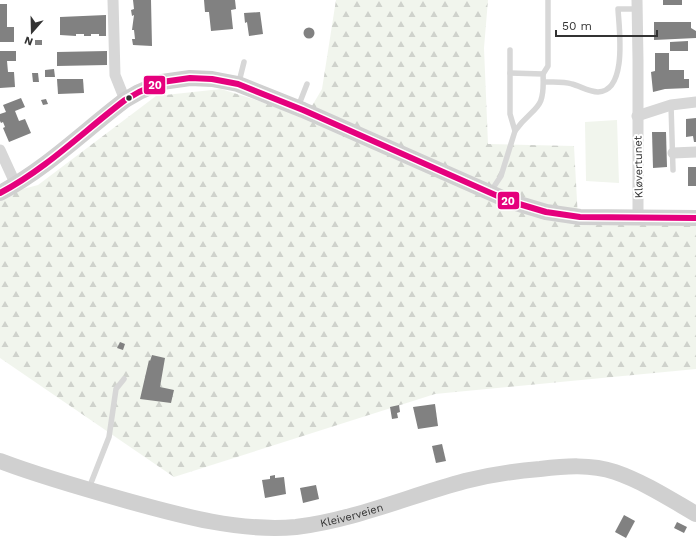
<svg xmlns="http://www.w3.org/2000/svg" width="696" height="547" viewBox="0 0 696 547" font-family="'Work Sans',sans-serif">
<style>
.forest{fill:url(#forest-firs)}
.pitch{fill:#f1f5ed}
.building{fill:#818181}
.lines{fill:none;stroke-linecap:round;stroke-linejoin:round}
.lane{stroke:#d7d7d7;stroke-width:5.5}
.street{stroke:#d7d7d7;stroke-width:11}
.secondary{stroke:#d0d0d0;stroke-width:16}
.bus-1-casing{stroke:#fff;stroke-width:9}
.bus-1{stroke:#e5007d;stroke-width:6}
.bus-dot{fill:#333;stroke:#fff;stroke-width:1.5}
.labels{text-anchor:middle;stroke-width:4;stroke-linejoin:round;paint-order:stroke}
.street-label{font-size:11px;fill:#333;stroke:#fff}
.line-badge{stroke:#fff;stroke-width:1.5}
.badge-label{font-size:11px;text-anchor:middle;font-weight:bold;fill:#fff}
</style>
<defs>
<pattern id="forest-firs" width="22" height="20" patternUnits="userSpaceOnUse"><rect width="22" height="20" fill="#f1f5ed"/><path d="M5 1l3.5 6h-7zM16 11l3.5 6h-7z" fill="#cfd2cc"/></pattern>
</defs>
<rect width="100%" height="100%" fill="#fff"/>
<polygon class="forest" points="336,0 488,0 484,48 488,144 574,146 578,219 696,224 696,369 435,394 174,477 0,358 0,195 38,185 156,96 221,89 306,116 322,89"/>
<polygon class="pitch" points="617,120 619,183 586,181 585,122"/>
<g class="building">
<polygon points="133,0 151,0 152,46 133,45 132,39 135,39 134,30 132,30 134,15 132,16 131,10 134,9"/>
<polygon points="204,0 235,0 236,9 231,10 233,29 211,31 209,12 205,12"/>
<rect x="663" y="0" width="19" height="5"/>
<polygon points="0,4 7,4 7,27 14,27 14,42 0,42"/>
<polygon points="260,12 263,34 249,36 247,22 245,23 244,13"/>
<polygon points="106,15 106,36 99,36 99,34 91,34 91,36 84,36 84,34 76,34 76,36 60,35 60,17"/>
<polygon points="654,22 691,22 691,28 696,31 696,38 654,40"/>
<circle cx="309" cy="33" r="5.5"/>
<rect x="35" y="40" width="7" height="5"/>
<polygon points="688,41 688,51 670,51 670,42"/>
<polygon points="0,51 16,51 16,61 7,61 8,72 14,72 15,87 0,88"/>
<polygon points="107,51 107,65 57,66 57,52"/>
<polygon points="655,53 669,53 669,70 684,70 684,79 689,79 689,88 665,89 653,92 651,72 655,71"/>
<polygon points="54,69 55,77 45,77 45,70"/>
<polygon points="32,73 38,73 39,82 33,82"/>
<polygon points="57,79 83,79 84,93 58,94"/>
<polygon points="21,98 25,107 15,111 19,121 25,119 31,133 9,142 3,128 5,127 3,122 1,123 0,121 0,114 6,112 3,105"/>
<polygon points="46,99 48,104 43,105 41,100"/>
<polygon points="696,118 696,142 694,142 693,136 686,137 686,119"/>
<polygon points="652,132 666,132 667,167 653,168"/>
<rect x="688" y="167" width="8" height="19"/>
<polygon points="120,342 125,344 123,350 117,348"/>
<polygon points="152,355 165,358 160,387 174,390 171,403 140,399 149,360 150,361"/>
<polygon points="435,404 438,426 418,429 413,407"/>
<polygon points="399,405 400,412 397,413 398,418 392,419 390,407"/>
<polygon points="442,444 446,461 436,463 432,446"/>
<polygon points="275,475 275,478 284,477 286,494 265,498 262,480 270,479 270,476"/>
<polygon points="316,485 319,499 303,503 300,488"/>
<polygon points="624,515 635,521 626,538 615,532"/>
<polygon points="677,522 687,527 684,533 674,528"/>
</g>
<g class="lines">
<g class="lane">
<path d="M510,73l33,1c2,40 -9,30 -28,57"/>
<polyline points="543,74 548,66 548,0"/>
<polyline points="239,82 244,62"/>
<path d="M544,82c9,0 19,-1 28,2 8,2 17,8 26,8 30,-1 21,-64 20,-83h19"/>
<polyline points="671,105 673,170"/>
<polyline points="298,107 307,84"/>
<polyline points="491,191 501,176 515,131 510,114 510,50"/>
<polyline points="89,488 109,437 116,389 124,379"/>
</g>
<g class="street">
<polyline points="113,0 115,75 125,100"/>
<polyline points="637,0 638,60 638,218"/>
<polyline points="637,116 671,105 696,102"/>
<polyline points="0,150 16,185"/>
<polyline points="673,153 696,152"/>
</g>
<g class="secondary">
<path d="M0,193c46,-24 84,-62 125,-93l14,-8 23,-10 28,-4 22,1 26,5 65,26 206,91 37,11 34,5 116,1"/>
<path id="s1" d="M0,461c42,16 85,28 128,40 54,15 112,31 168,26 58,-7 113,-31 169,-46 24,-6 49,-10 75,-12 25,-3 51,-5 75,3 29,10 55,27 81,42"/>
</g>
<g class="bus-1-casing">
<path id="bus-1" d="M0,193c46,-24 84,-62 125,-93l14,-8 23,-10 28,-4 22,1 26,5 65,26 206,91 37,11 34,5 116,1"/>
</g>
<use href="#bus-1" class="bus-1"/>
</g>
<circle class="bus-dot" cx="129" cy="98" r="3.5"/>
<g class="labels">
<g class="street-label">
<text transform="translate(638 167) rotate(-91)" y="4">Kløvertunet</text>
<text dy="4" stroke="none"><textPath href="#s1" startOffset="362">Kleiverveien</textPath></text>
</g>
</g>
<g class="line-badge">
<rect x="143" y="75" width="23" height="20" rx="4" fill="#e5007d"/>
<rect x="497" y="191" width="23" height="19" rx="4" fill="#e5007d"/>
</g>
<g class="badge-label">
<text x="155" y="89">20</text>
<text x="508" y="205">20</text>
</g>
<g transform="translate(32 32) rotate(200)" stroke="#ffffff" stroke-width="3" paint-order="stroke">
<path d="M0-3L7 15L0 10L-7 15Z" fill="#333333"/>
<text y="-6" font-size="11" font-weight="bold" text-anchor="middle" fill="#333333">N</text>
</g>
<path d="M556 30v6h101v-6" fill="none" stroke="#333333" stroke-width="2"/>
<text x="562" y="30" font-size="12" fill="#333333" stroke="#ffffff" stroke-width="3" paint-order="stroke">50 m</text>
</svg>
